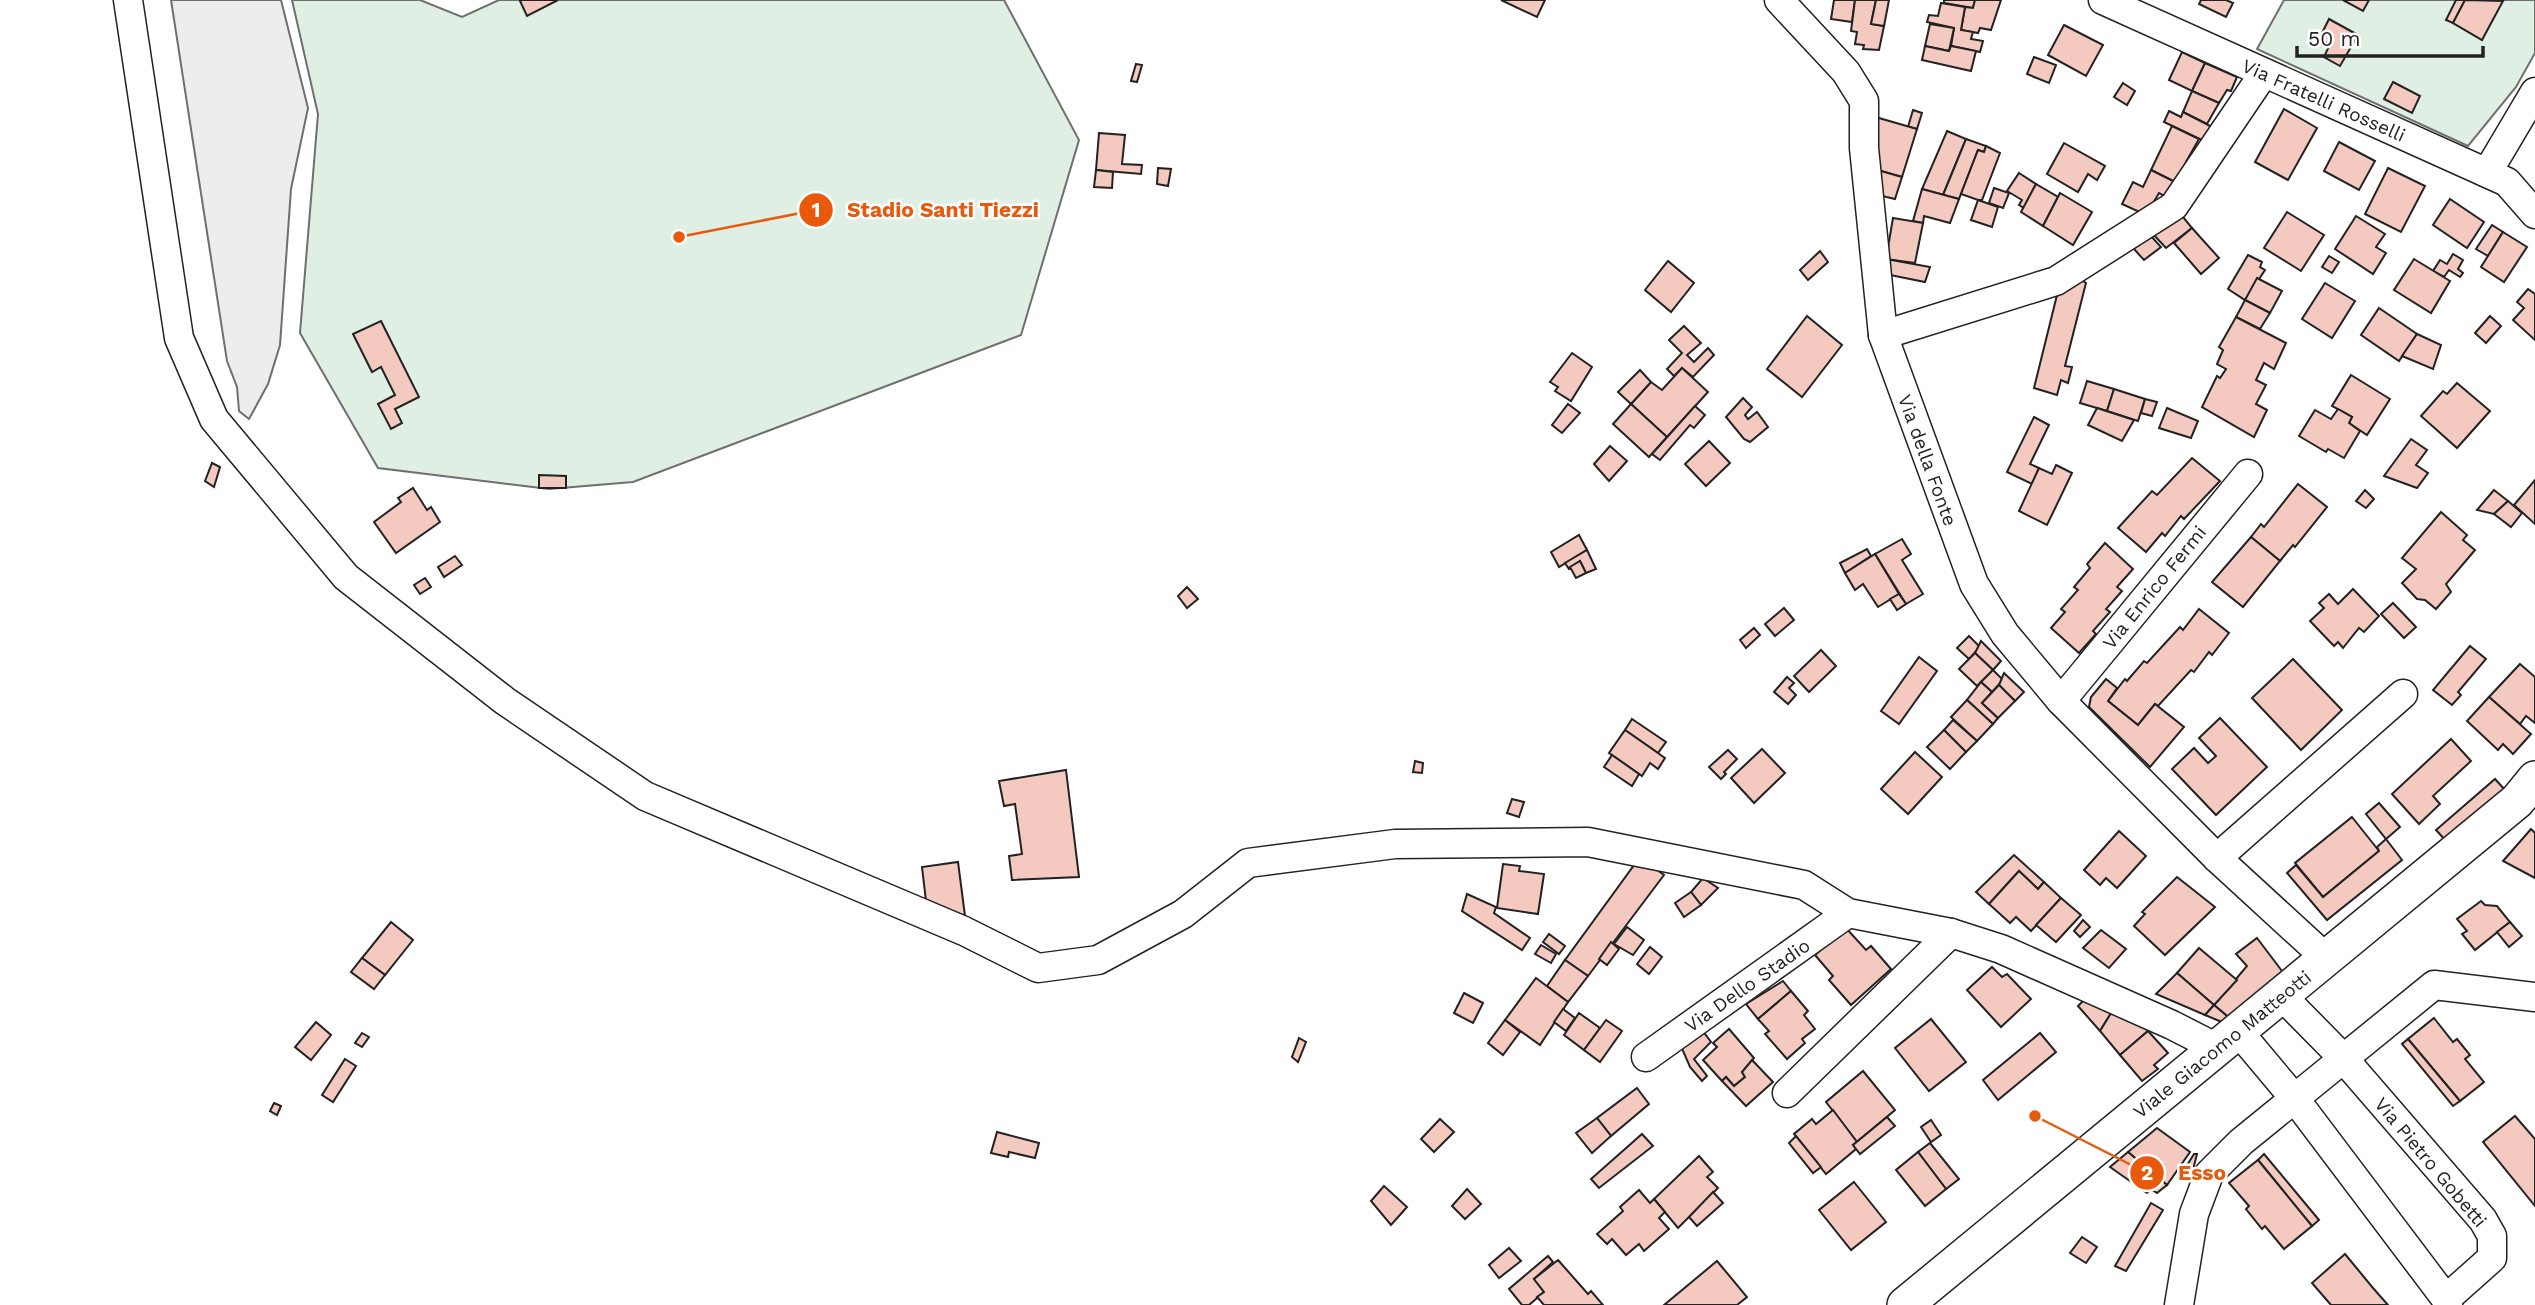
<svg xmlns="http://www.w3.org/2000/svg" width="2535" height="1305" viewBox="0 0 2535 1305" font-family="'Work Sans',sans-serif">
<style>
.green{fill:#e0efe3;stroke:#6f6f6f;stroke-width:2}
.parking{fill:#ededed;stroke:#6f6f6f;stroke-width:2}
.building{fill:#f3c9c0;stroke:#222;stroke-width:2}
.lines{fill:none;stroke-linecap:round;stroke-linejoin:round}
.minor-casing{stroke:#222;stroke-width:31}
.major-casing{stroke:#222;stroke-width:38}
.minor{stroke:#fff;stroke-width:28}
.major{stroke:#fff;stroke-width:35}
.labels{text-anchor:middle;stroke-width:5;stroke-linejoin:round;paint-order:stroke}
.street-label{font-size:19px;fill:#222;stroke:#fff}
.leader{fill:none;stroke:#e8590c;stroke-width:2.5}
.callout-dot{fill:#e8590c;stroke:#fff;stroke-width:2.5}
.mark-label{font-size:21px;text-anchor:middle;font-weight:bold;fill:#fff}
.callout-label{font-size:21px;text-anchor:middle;font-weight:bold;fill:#e8590c;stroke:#fff;stroke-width:5;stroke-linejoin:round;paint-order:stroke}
</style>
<rect width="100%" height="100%" fill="#fff"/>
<g class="green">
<polygon points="292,0 420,0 462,17 499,0 1004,0 1079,140 1021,335 633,482 549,489 378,468 300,333 318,114"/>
<polygon points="2284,0 2535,0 2535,53 2516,87 2468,146 2257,49"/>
</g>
<polygon class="parking" points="171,0 281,0 308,108 291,189 280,345 268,384 249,419 239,411 237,387 227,361"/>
<g class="building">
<polygon points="522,0 558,0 527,16 520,1"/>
<polygon points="1501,0 1545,0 1537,17"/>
<polygon points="1834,0 1855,0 1852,22 1831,19"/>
<polygon points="1855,0 1876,0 1871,24 1884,26 1879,50 1863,49 1864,45 1855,44 1857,32 1851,31"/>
<polygon points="1876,0 1889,0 1884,26 1871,24"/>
<polygon points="1944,0 1975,0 1973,8 1944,3"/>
<polygon points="1975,0 2001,0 1991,30 1980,28 1978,33 1961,30 1965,7 1973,8"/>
<polygon points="2201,0 2226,0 2233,3 2226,17 2199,4"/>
<polygon points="2343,0 2369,0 2363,11"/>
<polygon points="2456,0 2465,0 2453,23 2446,20"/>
<polygon points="2465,0 2503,1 2482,40 2453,23"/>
<polygon points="1941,3 1965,7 1961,30 1973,32 1971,39 1983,41 1980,52 1951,46 1954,28 1927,22 1929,15 1938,16"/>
<polygon points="2329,19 2358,35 2340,66 2324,57 2330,44 2319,39"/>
<polygon points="1930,24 1954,28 1949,51 1925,46"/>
<polygon points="2064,25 2103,45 2086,76 2048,55"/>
<polygon points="1925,46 1949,51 1951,46 1976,51 1971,71 1922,60"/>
<polygon points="2182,52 2205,63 2192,91 2169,80"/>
<polygon points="2034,57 2056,65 2049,83 2027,74"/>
<polygon points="2205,63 2237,77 2231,91 2227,90 2219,103 2192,91"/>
<polygon points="1136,64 1142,65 1137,82 1131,81"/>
<polygon points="2393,82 2420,96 2412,113 2384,99"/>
<polygon points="2123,83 2135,91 2127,105 2114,97"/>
<polygon points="2192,91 2219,103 2207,124 2183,112"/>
<polygon points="2284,109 2317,128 2288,180 2255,162"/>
<polygon points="1913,110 1922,113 1917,129 1908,127"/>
<polygon points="2169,111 2181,117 2183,112 2216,129 2208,143 2164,122"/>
<polygon points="1872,116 1917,129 1902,177 1874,169"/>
<polygon points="2172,126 2199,139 2186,162 2194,167 2183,186 2151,170"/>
<polygon points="1947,131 1966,139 1943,195 1922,189"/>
<polygon points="1099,133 1125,135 1122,164 1142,165 1141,174 1096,170"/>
<polygon points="1966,139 1986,146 1984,152 1978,150 1959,199 1943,195"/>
<polygon points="2339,142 2375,161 2359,190 2324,171"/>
<polygon points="2064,143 2105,166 2097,180 2088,174 2078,192 2047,174"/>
<polygon points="1986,146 2000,153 1982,200 1978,200 1961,194 1978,150 1984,152"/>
<polygon points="1158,168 1171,169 1168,186 1157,184"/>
<polygon points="2388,168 2425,186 2401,232 2365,214"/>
<polygon points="1874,169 1902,177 1895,199 1882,196"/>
<polygon points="1096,170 1113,172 1112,188 1094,187"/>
<polygon points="2151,170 2179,184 2170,199 2159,193 2146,215 2122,204 2133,182 2143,187"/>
<polygon points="2019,173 2036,184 2024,208 2019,205 2022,200 2007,191"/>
<polygon points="2036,184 2058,197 2043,226 2021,212"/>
<polygon points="1994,188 2009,193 2003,208 1989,203"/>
<polygon points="1922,189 1959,199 1950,223 1924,216 1923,223 1913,221"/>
<polygon points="2060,193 2092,212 2073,245 2043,226"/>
<polygon points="2450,199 2484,222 2467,248 2433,225"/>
<polygon points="1978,200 1998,207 1992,227 1971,220"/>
<polygon points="2179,212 2192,228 2166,248 2152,233"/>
<polygon points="2287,212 2324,235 2301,271 2264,248"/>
<polygon points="2356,216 2385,234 2376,247 2386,253 2373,274 2335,249"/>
<polygon points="1893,218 1923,223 1915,263 1886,259"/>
<polygon points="2492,225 2503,232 2488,256 2476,249"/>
<polygon points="2192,228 2219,258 2201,274 2174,243"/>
<polygon points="2503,232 2527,247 2504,282 2481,267"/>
<polygon points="2150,235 2161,247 2144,260 2133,248"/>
<polygon points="1820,251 1828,262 1808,280 1800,270"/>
<polygon points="2453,254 2463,260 2458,269 2463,273 2460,277 2449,270 2444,277 2433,271 2440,260 2447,264"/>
<polygon points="2248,255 2262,262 2260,267 2265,270 2245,300 2228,289"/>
<polygon points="2329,256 2339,262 2332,273 2322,267"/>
<polygon points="1886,259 1930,267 1925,282 1885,274"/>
<polygon points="2414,259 2450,281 2431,313 2394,290"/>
<polygon points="1668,261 1694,283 1671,312 1645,290"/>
<polygon points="2257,278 2282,291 2270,313 2245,300"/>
<polygon points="2080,279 2086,283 2065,366 2072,367 2068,383 2061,380 2057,395 2034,388 2058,291"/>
<polygon points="2325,283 2355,301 2332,338 2302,319"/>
<polygon points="2528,289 2535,294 2535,340 2513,320 2524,308 2517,302"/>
<polygon points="2245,300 2270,313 2260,329 2236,317"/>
<polygon points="2379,308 2417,334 2399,361 2361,335"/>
<polygon points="1807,316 1842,345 1802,397 1767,369"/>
<polygon points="2490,316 2501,326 2486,343 2475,333"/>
<polygon points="2236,317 2286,343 2274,369 2264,363 2256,380 2266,385 2256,404 2267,410 2254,437 2202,407 2217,376 2220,378 2226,369 2217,364 2223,350 2219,347"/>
<polygon points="381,321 419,397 395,409 402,423 391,429 378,404 395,395 381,367 372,372 353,334"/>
<polygon points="1684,326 1701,343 1687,355 1694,362 1708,348 1714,355 1693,377 1682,368 1674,376 1667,369 1682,353 1669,340"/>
<polygon points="2417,334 2441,345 2433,369 2402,356"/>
<polygon points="1572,353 1592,367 1571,401 1555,391 1558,387 1550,382"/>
<polygon points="1682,368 1708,392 1667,437 1631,404 1651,382 1662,390"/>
<polygon points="1640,370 1651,382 1631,404 1618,392"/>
<polygon points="2351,375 2390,399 2367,435 2349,423 2352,417 2332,406"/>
<polygon points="2087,381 2114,389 2107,411 2080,403"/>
<polygon points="2457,383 2490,411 2457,448 2421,416 2443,391 2447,394"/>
<polygon points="2114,389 2145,399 2138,421 2107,411"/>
<polygon points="1743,398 1752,407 1745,415 1748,419 1757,412 1768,427 1750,442 1744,439 1726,417"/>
<polygon points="2145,399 2157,402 2152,416 2141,413"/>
<polygon points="1568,404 1580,413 1562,433 1552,425"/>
<polygon points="1631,404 1667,437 1649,457 1613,424"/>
<polygon points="1695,406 1705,415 1694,428 1690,425 1660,460 1652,454"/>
<polygon points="2097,408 2134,420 2122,441 2088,425"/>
<polygon points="2167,408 2198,421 2191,438 2159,428"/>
<polygon points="2338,409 2352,417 2349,423 2360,431 2344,458 2328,449 2326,452 2299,436 2315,410 2331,419"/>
<polygon points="2034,417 2049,425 2030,464 2039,468 2032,484 2007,472"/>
<polygon points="2411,439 2427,450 2416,465 2428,473 2417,488 2384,476"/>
<polygon points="1709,441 1730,463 1706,486 1685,464"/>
<polygon points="1610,446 1627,461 1609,481 1594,464"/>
<polygon points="2192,458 2220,481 2184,519 2181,516 2165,536 2162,533 2146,552 2118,528 2152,491 2157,495"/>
<polygon points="212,463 220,467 214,487 205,481"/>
<polygon points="2056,465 2072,473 2047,525 2019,511 2039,468 2052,474"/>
<polygon points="539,475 566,476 566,488 539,488"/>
<polygon points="2535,480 2535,524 2514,505"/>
<polygon points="2298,484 2327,507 2295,547 2293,545 2280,561 2251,537 2261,524 2264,527"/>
<polygon points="413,488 427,510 431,507 440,522 396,553 374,522 401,502 398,498"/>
<polygon points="2365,490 2374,499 2366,508 2356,501"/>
<polygon points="2494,490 2508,501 2494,514 2477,510"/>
<polygon points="2508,501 2522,513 2511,527 2494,514"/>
<polygon points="2441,512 2467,535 2463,540 2475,550 2446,584 2451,592 2436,609 2425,600 2417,599 2402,583 2416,569 2402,558"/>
<polygon points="1579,535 1587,550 1559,567 1551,552"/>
<polygon points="2251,537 2280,561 2243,607 2212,582"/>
<polygon points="1902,539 1911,554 1902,560 1923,594 1906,604 1875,554"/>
<polygon points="2105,543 2133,569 2117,587 2122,591 2106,609 2110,612 2093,631 2096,634 2079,653 2051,628 2065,612 2061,609 2078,590 2074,587 2090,568 2087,564"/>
<polygon points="1867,549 1871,556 1845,573 1840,563"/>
<polygon points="1587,550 1596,569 1586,573 1580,561 1569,569 1565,563"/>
<polygon points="1875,554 1899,594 1878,607 1863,584 1855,590 1845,573"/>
<polygon points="455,556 462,565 444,577 438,567"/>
<polygon points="1580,561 1586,573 1576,578 1570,567"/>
<polygon points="425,578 431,587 420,594 414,585"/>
<polygon points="1187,587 1198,599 1187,608 1178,596"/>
<polygon points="2353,589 2379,616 2364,632 2359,628 2343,648 2338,642 2334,646 2310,621 2324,608 2319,603 2329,594 2338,604"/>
<polygon points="1899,594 1906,604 1897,610 1890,599"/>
<polygon points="2393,603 2416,627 2404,638 2381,614"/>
<polygon points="1784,608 1794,620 1775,636 1765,624"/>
<polygon points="2199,609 2229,633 2212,655 2209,652 2194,672 2191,670 2158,706 2155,704 2138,725 2108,701 2125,679 2127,681 2144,661 2147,663 2180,627 2183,630"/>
<polygon points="1754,628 1760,635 1746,648 1740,640"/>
<polygon points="1969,636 1980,647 1969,659 1957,648"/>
<polygon points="1981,641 2001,661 1993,670 1975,653"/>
<polygon points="2470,646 2486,659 2458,692 2461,695 2452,705 2433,690"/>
<polygon points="1821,650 1836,666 1809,692 1794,676"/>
<polygon points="1975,653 1993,670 1977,686 1959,669"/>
<polygon points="1919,657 1937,671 1899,724 1881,711"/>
<polygon points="2293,659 2342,710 2301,750 2252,698"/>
<polygon points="2520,664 2535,677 2535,723 2526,716 2520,724 2489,697"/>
<polygon points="1993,670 2003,680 1992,692 1981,682"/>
<polygon points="2004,673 2024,692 2015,701 1999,685"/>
<polygon points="1787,677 1794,683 1789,688 1796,695 1788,704 1774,692"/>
<polygon points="2106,679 2117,688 2108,701 2138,725 2155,704 2184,727 2150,767 2089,707 2091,697"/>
<polygon points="1981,682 1992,692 1982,703 1998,718 1993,724 1967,700"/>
<polygon points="1999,685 2015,701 1998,718 1982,703"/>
<polygon points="2489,697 2531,734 2513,754 2503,744 2498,750 2467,721"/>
<polygon points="1967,700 1993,724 1977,741 1951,717"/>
<polygon points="2220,718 2267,767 2216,815 2172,769 2194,748 2208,763 2216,756 2199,738"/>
<polygon points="1632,719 1666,742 1658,753 1625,730"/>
<polygon points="1953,720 1977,741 1966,752 1944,730"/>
<polygon points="1625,730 1665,758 1658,769 1650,763 1642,776 1609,753"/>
<polygon points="1944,730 1966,752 1950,769 1927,747"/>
<polygon points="2451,739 2471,761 2433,796 2440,804 2419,824 2392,794"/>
<polygon points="1762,749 1785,773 1754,803 1731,778"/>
<polygon points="1728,750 1737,759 1724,772 1726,774 1721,779 1709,767"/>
<polygon points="1915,752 1942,777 1908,814 1881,789"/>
<polygon points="1612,755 1639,774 1632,786 1604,767"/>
<polygon points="1415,761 1423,763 1422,773 1413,772"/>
<polygon points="1066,770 1079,877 1012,880 1009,856 1022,854 1015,804 1004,806 999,781"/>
<polygon points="2495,779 2506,791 2447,842 2436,830"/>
<polygon points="1512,799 1524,802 1519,817 1507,813"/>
<polygon points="2379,803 2400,827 2386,839 2366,814"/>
<polygon points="2352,817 2379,851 2323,897 2295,863"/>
<polygon points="2531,829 2535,833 2535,878 2503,861"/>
<polygon points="2119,831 2146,856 2117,888 2106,878 2100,885 2084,870"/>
<polygon points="2386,839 2402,860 2327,920 2287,873 2296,865 2323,897 2379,851 2377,847"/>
<polygon points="2014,855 2044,882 2038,889 2019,871 1989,904 1976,892"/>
<polygon points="1640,857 1664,875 1588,976 1565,960"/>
<polygon points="958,862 965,916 926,901 922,867"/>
<polygon points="1503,864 1520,866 1519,871 1544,874 1538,914 1497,908"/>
<polygon points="2019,871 2038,889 2044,882 2061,898 2031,931 2016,917 2010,923 1989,904"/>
<polygon points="2177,877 2215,907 2165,955 2134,926 2145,914 2142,912"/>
<polygon points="1703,878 1718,888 1701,905 1691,892"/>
<polygon points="1691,892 1701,905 1684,917 1675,903"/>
<polygon points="1467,894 1496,907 1494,913 1530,938 1522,950 1462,911"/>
<polygon points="2061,898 2081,915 2056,942 2036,925"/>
<polygon points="2481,901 2485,905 2497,906 2510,922 2475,950 2462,934 2467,931 2457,919"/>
<polygon points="2083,920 2090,927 2080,937 2074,931"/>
<polygon points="391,922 413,940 385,975 362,958"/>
<polygon points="2510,922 2522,936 2509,947 2497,932"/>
<polygon points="1627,927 1644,940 1633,955 1614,944"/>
<polygon points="1846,928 1866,950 1871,946 1891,969 1851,1005 1829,980 1833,976 1815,955"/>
<polygon points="2101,930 2126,949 2109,968 2083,948"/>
<polygon points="1549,934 1565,946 1559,954 1543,942"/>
<polygon points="2257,938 2285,975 2233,1021 2214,1005 2247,966 2236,954"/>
<polygon points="1611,942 1619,949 1607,965 1599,959"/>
<polygon points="1541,945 1556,954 1551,963 1535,954"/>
<polygon points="1650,947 1662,957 1649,974 1637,964"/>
<polygon points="2199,948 2237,980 2214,1005 2177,973"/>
<polygon points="362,958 385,975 374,989 351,972"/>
<polygon points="1565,960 1588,976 1568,1002 1547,986"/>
<polygon points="1992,967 2002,977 2007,974 2031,999 2001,1027 1967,990"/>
<polygon points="2177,973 2214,1005 2205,1015 2156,994"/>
<polygon points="1536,978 1568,1002 1540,1045 1505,1020"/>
<polygon points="1783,981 1791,991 1758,1019 1746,1004"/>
<polygon points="1791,991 1808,1011 1804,1015 1815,1029 1802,1039 1805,1043 1787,1059 1765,1034 1769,1031 1758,1019"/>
<polygon points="1464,993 1483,1003 1473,1023 1454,1013"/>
<polygon points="2086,998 2113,1010 2100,1031 2078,1006"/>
<polygon points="2214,1005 2233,1021 2229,1025 2205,1015"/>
<polygon points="1563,1009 1575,1018 1566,1031 1554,1022"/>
<polygon points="2113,1010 2141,1022 2148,1031 2120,1055 2100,1031"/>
<polygon points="1579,1013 1600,1028 1584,1050 1564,1035"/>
<polygon points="2434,1018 2453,1042 2457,1039 2470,1055 2465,1059 2484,1082 2460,1101 2408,1039"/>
<polygon points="1931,1019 1966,1062 1929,1091 1895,1048"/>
<polygon points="1505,1020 1520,1032 1503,1055 1488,1043"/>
<polygon points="1606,1020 1622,1031 1600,1062 1584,1050"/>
<polygon points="316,1022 331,1035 311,1060 295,1047"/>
<polygon points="1729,1029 1754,1058 1742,1072 1745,1077 1734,1086 1726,1077 1722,1081 1703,1060 1717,1047 1713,1043"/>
<polygon points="1702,1030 1711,1042 1694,1059 1707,1076 1702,1081 1690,1067 1680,1044"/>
<polygon points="2148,1031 2168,1053 2154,1065 2158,1069 2142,1081 2120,1055"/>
<polygon points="362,1033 369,1037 362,1047 355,1043"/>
<polygon points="2040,1033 2056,1052 1998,1100 1983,1080"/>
<polygon points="1299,1038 1306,1042 1298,1062 1292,1057"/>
<polygon points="2408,1039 2460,1101 2453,1106 2402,1044"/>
<polygon points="345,1059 356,1066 333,1102 322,1095"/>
<polygon points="1752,1060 1773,1082 1746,1106 1722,1081 1726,1077 1734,1086 1745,1077 1742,1072"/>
<polygon points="1863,1071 1895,1110 1857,1142 1826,1102"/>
<polygon points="1637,1088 1649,1104 1611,1136 1597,1118"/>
<polygon points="274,1103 281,1106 277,1115 270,1111"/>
<polygon points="1833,1110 1857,1142 1853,1145 1856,1149 1826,1174 1794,1134 1812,1119 1816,1124"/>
<polygon points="2515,1116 2535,1139 2535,1206 2483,1142"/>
<polygon points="1887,1117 1895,1126 1860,1154 1853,1145"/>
<polygon points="1597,1118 1611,1136 1592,1153 1576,1133"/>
<polygon points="1440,1119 1454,1132 1434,1152 1421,1139"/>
<polygon points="1931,1120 1941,1135 1931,1142 1921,1127"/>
<polygon points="2157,1128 2190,1152 2167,1185 2128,1152"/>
<polygon points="997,1132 1039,1143 1035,1158 1009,1152 1008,1157 991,1153"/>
<polygon points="1642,1134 1653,1146 1599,1188 1591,1179"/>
<polygon points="1796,1136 1821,1167 1813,1173 1789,1143"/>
<polygon points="1930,1143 1959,1179 1946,1189 1918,1152"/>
<polygon points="1918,1152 1946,1189 1925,1206 1896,1170"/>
<polygon points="2128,1152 2160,1179 2147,1193 2110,1167"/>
<polygon points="2194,1154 2197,1154 2192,1174 2184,1170"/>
<polygon points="2264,1154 2319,1220 2312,1226 2258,1160"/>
<polygon points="1699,1156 1713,1172 1707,1177 1718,1188 1678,1228 1654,1199"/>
<polygon points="2258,1160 2312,1226 2284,1249 2265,1226 2262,1229 2246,1209 2249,1206 2229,1183"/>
<polygon points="2160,1179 2167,1185 2157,1193 2151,1189"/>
<polygon points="1854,1182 1886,1222 1851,1250 1819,1210"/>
<polygon points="1384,1186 1407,1207 1391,1225 1371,1201"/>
<polygon points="1467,1189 1481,1204 1465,1219 1452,1206"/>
<polygon points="1639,1190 1650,1203 1654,1199 1665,1212 1659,1218 1669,1229 1644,1251 1639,1244 1626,1255 1612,1239 1607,1244 1597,1234 1623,1211 1620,1207"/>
<polygon points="1713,1192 1723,1203 1697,1226 1689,1217"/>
<polygon points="2151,1203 2163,1210 2126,1271 2115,1266"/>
<polygon points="2082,1237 2097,1247 2086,1263 2070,1253"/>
<polygon points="1509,1248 1521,1261 1499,1278 1489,1265"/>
<polygon points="2345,1254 2373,1288 2388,1305 2331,1305 2312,1283"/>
<polygon points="1548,1256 1553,1262 1534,1279 1544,1292 1529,1305 1522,1305 1509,1289"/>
<polygon points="1558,1260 1588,1294 1591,1291 1603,1305 1544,1305 1537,1297 1544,1292 1534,1279"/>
<polygon points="1717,1261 1747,1297 1737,1305 1664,1305"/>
</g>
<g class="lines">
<g class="minor-casing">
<g id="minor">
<polyline points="128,0 179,338 214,419 346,577 505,701 645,796 964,931 1038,968 1098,960 1183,914 1248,863 1395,844 1588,842 1804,885 1848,913 1951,933 2001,949 2172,1025 2217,1048"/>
<polyline points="1779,0 1846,72 1864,101 1864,148 1883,335 1974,584 2005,634 2061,701 2217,858 2326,958"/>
<polyline points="2103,0 2507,182 2535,214"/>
<polyline points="2487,173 2535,92"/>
<polyline points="1883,335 2056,281 2174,206 2264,73"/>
<polyline points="2061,701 2248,474"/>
<polyline points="2217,858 2403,694"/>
<polyline points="2281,995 2343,1058 2483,1220 2492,1236 2492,1258 2446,1299"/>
<polyline points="2238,1031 2295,1099 2446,1299 2448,1305"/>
<polyline points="1646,1057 1848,913"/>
<polyline points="1787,1093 1951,933"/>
<polyline points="2179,1305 2194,1214 2209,1174 2241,1142 2434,985 2535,997"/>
</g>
</g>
<g class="major-casing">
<polyline id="major" points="1905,1305 2517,801 2535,779"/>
</g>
<use href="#minor" class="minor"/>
<use href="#major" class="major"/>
</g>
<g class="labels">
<g class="street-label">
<text transform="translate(2324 100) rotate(24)" y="7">Via Fratelli Rosselli</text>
<text transform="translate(1928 460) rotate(70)" y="7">Via della Fonte</text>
<text transform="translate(2154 587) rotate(-51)" y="7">Via Enrico Fermi</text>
<text transform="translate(1747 985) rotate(-35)" y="7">Via Dello Stadio</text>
<text transform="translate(2222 1044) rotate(-39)" y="7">Viale Giacomo Matteotti</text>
<text transform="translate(2431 1162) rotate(50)" y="7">Via Pietro Gobetti</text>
</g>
</g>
<path class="leader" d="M679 237L816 210M2035 1116L2147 1173"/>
<g class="callout-dot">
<circle cx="679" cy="237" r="7"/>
<circle cx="2035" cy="1116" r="7"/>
<circle cx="816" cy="210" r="18"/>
<circle cx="2147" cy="1173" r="18"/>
</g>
<g class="mark-label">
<text x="816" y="217">1</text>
<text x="2147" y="1180">2</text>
</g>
<g class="callout-label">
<text x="943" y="217">Stadio Santi Tiezzi</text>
<text x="2202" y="1180">Esso</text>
</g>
<path d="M2297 46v10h186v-10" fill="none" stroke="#222222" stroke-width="3.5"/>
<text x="2308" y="46" font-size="21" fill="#222222" stroke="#ffffff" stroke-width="5" paint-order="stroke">50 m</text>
</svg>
